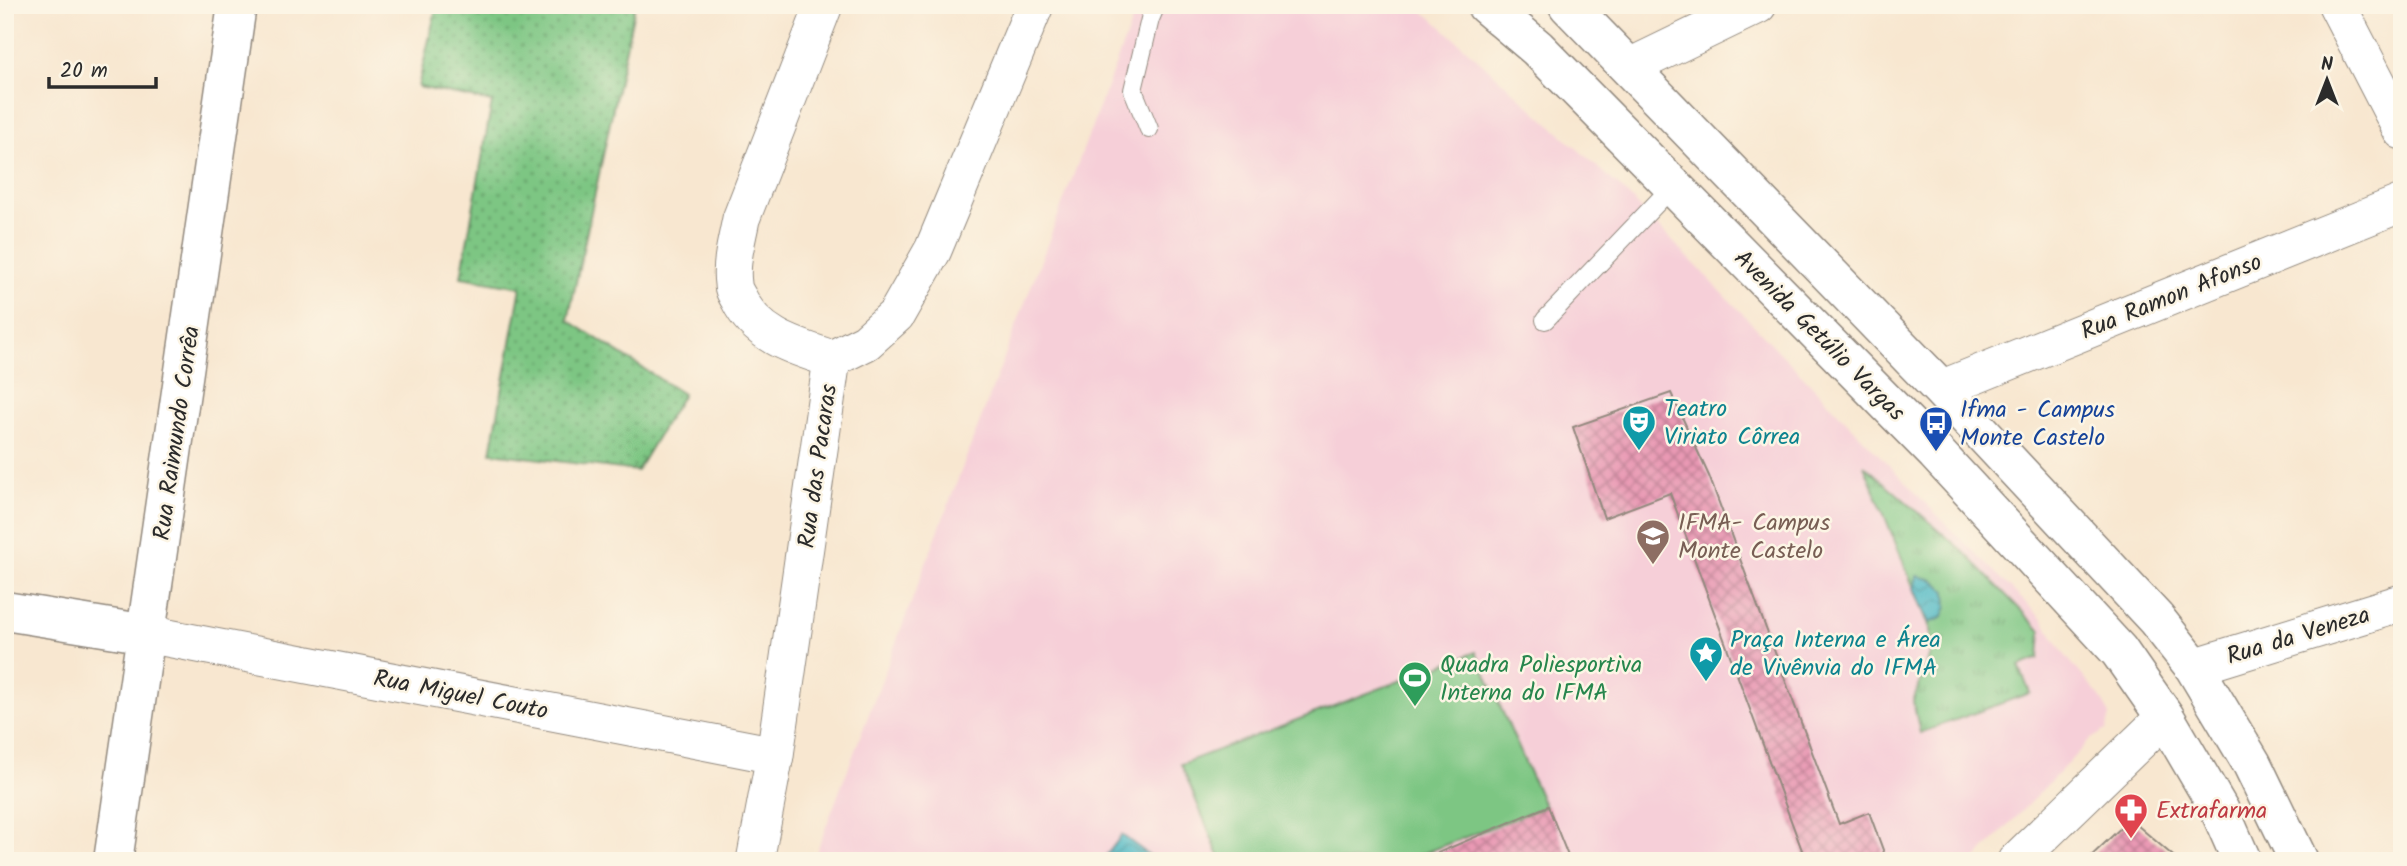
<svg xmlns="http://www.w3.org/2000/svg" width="2407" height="866" viewBox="0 0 2407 866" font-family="Kalam,sans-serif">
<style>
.built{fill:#f6cfd8}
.grass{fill:url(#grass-dots);stroke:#547857;stroke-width:2}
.park{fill:url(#park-tufts);stroke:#547857;stroke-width:2}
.pitch{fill:#7dc683;stroke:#547857;stroke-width:2}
.water{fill:url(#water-waves);stroke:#3a7178;stroke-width:2}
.building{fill:url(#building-cross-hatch)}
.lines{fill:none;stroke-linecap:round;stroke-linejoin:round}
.lane-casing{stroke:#92897e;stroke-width:20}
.street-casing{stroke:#92897e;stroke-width:39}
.secondary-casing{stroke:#92897e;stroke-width:41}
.primary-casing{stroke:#92897e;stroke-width:41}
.lane{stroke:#fff;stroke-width:18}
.street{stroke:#fff;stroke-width:37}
.secondary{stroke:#fff;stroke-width:38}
.primary{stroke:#fff;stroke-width:38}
.labels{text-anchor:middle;stroke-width:5;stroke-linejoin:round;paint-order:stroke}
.street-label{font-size:24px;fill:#2b2b2b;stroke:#fcf5e5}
.culture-label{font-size:24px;fill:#0d838f;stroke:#fcf5e5;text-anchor:start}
.transit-label{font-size:24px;fill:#164399;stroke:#fcf5e5;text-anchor:start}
.education-label{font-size:24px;fill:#785e54;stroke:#fcf5e5;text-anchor:start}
.leisure-label{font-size:24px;fill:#27864d;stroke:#fcf5e5;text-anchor:start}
.health-label{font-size:24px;fill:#be3a42;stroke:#fcf5e5;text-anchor:start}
</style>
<defs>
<pattern id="grass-dots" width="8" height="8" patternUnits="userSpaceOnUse" patternTransform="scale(1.75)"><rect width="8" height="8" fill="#7dc683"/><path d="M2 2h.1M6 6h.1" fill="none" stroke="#67a16b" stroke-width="1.8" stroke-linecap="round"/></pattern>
<pattern id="park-tufts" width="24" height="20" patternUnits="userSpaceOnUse" patternTransform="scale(1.75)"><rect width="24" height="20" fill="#7dc683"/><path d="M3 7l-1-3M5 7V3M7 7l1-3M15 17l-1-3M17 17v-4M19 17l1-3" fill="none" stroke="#67a16b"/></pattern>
<pattern id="water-waves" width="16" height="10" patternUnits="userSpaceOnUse" patternTransform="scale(1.75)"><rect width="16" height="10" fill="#49b7c4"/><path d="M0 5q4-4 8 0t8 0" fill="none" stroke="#3d959f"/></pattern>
<pattern id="building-cross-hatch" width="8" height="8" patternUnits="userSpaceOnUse" patternTransform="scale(1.75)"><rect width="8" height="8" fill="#e999b4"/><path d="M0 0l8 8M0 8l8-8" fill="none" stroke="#bd7d93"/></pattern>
</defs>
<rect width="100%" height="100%" fill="#fcf5e5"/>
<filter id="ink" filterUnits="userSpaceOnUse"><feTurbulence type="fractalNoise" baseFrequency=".0143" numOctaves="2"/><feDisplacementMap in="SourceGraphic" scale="14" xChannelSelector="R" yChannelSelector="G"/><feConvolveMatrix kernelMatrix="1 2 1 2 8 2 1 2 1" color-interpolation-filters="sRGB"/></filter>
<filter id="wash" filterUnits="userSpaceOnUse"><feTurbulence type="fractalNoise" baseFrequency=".00686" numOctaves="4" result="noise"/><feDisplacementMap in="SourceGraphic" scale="28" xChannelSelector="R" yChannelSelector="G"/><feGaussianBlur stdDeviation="1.57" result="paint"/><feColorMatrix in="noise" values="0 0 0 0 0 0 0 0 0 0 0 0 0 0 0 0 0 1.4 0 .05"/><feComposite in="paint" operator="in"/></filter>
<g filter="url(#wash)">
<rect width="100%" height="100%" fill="#f8e7d0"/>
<g class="built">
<polygon points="5,5 16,5 5,80"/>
<polygon points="1138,5 1411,5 1432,18 1622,189 1944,522 2042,619 2065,655 2100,697 2110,715 2106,730 2091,739 1974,861 813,861"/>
</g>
<polygon class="grass" points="437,5 635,5 568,320 683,394 637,471 491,453 521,287 461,277 492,102 418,87"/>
<polygon class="park" points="1864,465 1964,552 2041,631 2039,658 2019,666 2030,693 1920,733 1913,701 1931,651 1930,628"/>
<polygon class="pitch" points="1476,652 1545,807 1403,861 1221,861 1181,764"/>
<g class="water">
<polygon points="1917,576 1934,580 1946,591 1947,607 1942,618 1929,623 1914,588"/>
<polygon points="1122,835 1157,861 1102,861"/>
</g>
<g id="blocks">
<g class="building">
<polygon points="1671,393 1709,476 1839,824 1869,812 1887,861 1806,861 1670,493 1604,518 1573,427"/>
<polygon points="1548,806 1570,861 1419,861"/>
<polygon points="2130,819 2179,861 2086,861"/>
</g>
</g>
</g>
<g filter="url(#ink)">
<use href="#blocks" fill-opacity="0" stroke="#92897e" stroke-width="2"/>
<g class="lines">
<g class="lane-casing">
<g id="lane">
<polyline points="1149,129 1133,90 1150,19 1156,5"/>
<polyline points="1545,320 1673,186"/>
</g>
</g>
<g class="street-casing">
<g id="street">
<path d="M824,5l-83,214c-4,21 -11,44 -8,65 0,5 3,10 6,15 18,38 57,48 93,60"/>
<polyline points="2337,5 2402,131"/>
<polyline points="1630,67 1758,5"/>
<polyline points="832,359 866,342 896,315 933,250 1035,5"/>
<polyline points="1941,389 2402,203"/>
<polyline points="147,634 775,755"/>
<polyline points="2194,667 2402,603"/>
<polyline points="755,861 775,755 832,359"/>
<polyline points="2016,861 2165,717"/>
</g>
</g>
<g class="secondary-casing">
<g id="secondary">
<polyline points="5,611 147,634"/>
<polyline points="113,861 237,5"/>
</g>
</g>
<g class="primary-casing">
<g id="primary">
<polyline points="1486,5 1537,48 1936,453 2119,651 2165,717 2220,811 2242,861"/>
<polyline points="1568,5 1941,389 2156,619 2194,667 2252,764 2299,861"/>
</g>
</g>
<use href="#lane" class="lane"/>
<use href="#street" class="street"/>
<use href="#secondary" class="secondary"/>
<use href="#primary" class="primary"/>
</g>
</g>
<defs>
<g id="theatre-pin" transform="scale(1.75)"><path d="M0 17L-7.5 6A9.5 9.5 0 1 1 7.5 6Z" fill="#0f9aa8" stroke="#fcf5e5"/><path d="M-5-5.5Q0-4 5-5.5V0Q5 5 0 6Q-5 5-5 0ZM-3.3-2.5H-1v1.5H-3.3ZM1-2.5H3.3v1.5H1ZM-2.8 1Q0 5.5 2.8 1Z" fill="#fff"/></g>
<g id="bus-pin" transform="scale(1.75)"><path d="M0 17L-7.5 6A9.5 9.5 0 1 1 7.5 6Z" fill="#1a4fb4" stroke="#fcf5e5"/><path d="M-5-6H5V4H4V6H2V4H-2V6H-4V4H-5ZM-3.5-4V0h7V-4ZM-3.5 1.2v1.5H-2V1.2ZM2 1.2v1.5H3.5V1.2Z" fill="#fff"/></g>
<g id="university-pin" transform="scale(1.75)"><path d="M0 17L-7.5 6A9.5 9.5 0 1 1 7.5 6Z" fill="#8d6e63" stroke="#fcf5e5"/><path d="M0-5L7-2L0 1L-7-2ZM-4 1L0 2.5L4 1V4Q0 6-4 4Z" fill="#fff"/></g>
<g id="sight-pin" transform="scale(1.75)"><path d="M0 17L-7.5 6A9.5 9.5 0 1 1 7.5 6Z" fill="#0f9aa8" stroke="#fcf5e5"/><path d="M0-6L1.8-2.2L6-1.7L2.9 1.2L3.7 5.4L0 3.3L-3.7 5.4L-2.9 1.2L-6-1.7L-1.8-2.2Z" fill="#fff"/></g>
<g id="stadium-pin" transform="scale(1.75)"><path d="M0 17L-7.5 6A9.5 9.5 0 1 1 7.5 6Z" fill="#2e9e5b" stroke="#fcf5e5"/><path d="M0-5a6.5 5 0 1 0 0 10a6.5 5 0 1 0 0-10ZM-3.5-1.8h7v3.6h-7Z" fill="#fff"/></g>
<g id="pharmacy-pin" transform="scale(1.75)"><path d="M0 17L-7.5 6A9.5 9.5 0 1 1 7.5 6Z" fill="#e0444e" stroke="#fcf5e5"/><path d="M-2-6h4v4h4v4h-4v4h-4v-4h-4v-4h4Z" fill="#fff"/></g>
</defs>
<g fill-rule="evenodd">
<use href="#theatre-pin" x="1639" y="422"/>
<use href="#bus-pin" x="1936" y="423"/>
<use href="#university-pin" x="1653" y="536"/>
<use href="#sight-pin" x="1706" y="653"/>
<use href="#stadium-pin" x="1415" y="678"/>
<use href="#pharmacy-pin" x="2131" y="810"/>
</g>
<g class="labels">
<g class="street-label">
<text transform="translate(2171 296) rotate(-22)" y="8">Rua Ramon Afonso</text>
<text transform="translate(1820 335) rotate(45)" y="8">Avenida Getúlio Vargas</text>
<text transform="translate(176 433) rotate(-82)" y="8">Rua Raimundo Corrêa</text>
<text transform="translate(817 466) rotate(-82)" y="8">Rua das Pacaras</text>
<text transform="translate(2298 635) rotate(-17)" y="8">Rua da Veneza</text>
<text transform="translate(461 694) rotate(11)" y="8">Rua Miguel Couto</text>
</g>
<g class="culture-label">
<text x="1664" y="416">Teatro<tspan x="1664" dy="28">Viriato Côrrea</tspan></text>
<text x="1730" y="647">Praça Interna e Área<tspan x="1730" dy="28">de Vivênvia do IFMA</tspan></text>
</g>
<g class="transit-label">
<text x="1960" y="417">Ifma - Campus<tspan x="1960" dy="28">Monte Castelo</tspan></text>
</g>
<g class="education-label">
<text x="1678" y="530">IFMA- Campus<tspan x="1678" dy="28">Monte Castelo</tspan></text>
</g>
<g class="leisure-label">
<text x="1440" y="672">Quadra Poliesportiva<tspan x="1440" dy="28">Interna do IFMA</tspan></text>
</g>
<g class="health-label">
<text x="2156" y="818">Extrafarma</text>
</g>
</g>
<rect width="2407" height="866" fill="none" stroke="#fcf5e5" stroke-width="28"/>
<g transform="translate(2327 80)" stroke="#fcf5e5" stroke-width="5" paint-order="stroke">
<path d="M0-5L12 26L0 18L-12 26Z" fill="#2b2b2b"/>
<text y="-10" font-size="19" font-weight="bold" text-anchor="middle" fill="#2b2b2b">N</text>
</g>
<path d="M49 77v10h107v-10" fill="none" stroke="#2b2b2b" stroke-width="3.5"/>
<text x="60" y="77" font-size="21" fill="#2b2b2b" stroke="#fcf5e5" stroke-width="5" paint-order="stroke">20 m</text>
</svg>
